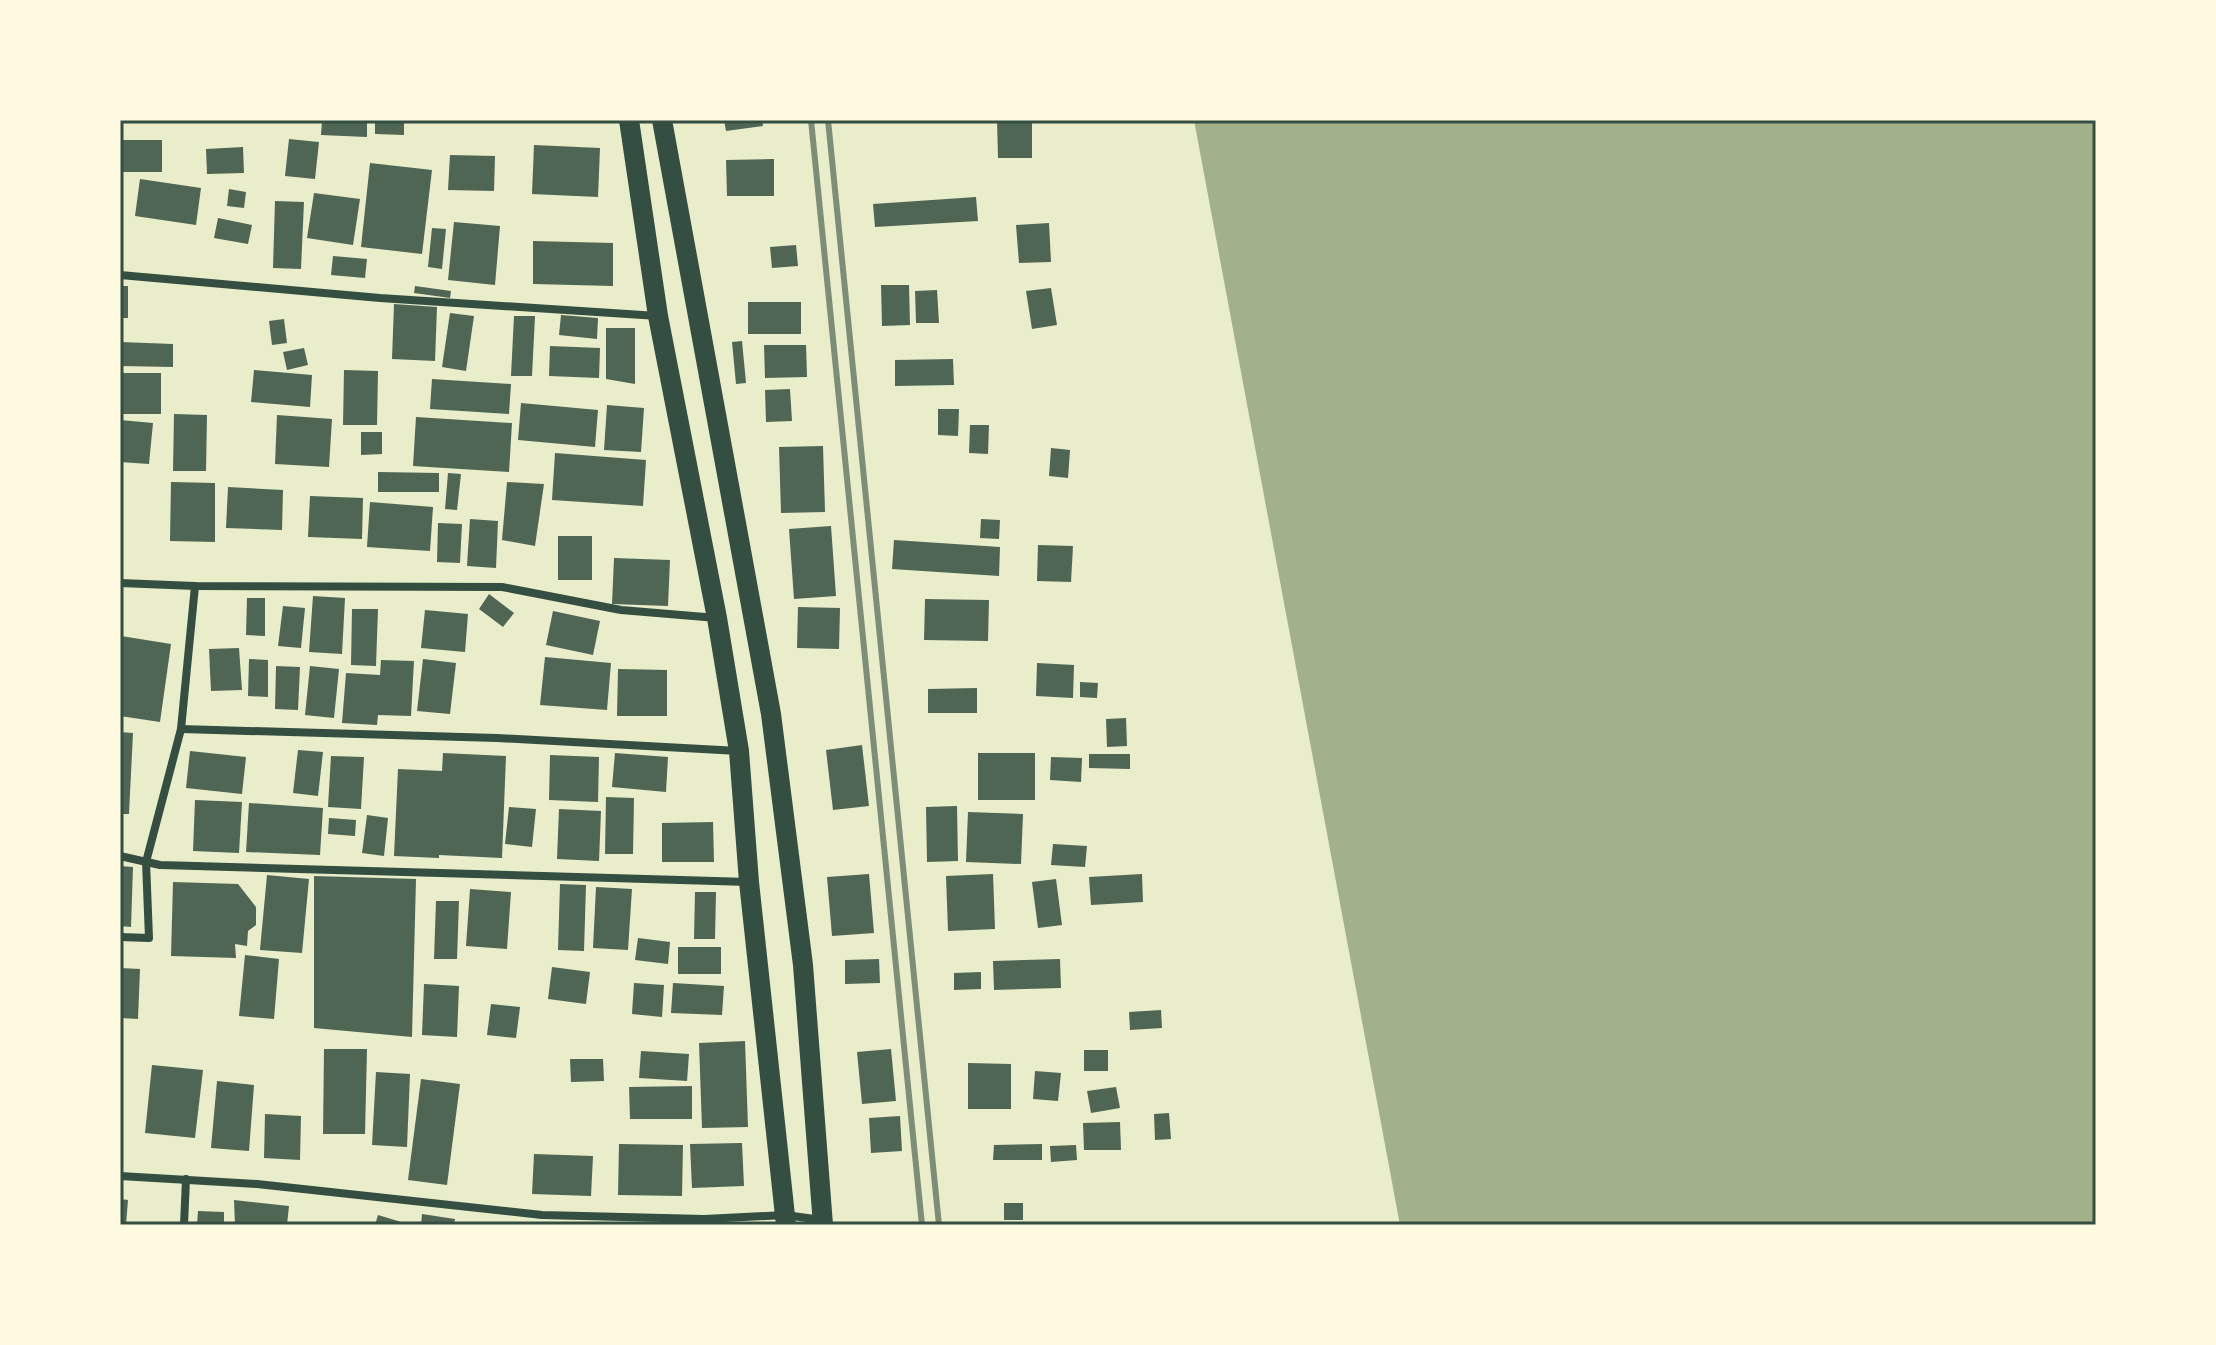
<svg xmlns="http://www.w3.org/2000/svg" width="2216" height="1345" viewBox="0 0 2216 1345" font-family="Helvetica,sans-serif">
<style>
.water{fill:#a3b18a}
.building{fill:#4f6655}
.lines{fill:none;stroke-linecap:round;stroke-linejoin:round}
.minor{stroke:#344e41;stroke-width:8}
.primary{stroke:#344e41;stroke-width:20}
.rail{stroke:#7c8e77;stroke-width:6}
.neatline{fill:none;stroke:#344e41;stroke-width:3}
</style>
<rect width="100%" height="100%" fill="#e9edc9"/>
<polygon class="water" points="1194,120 2096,120 2096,1225 1400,1225"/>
<g class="building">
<polygon points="322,120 367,120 367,137 321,135"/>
<polygon points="375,120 404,120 404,135 375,134"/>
<polygon points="724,120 762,120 763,126 726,131"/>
<polygon points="997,120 1032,120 1032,158 998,158"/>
<polygon points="289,139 319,142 315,179 285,176"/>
<rect x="120" y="140" width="42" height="32"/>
<polygon points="534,145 600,148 598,197 532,194"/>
<polygon points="243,147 244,173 207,174 206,149"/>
<polygon points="450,155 495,156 494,191 448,190"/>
<polygon points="774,159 774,196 727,196 726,160"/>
<polygon points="370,163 432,170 422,254 361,247"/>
<polygon points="140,179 201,188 196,225 135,216"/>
<polygon points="229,189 246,192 244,208 227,206"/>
<polygon points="314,193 360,199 353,245 307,238"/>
<polygon points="976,197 978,221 875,227 873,204"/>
<polygon points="275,201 304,202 301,269 273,268"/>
<polygon points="218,218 252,225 248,244 214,238"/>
<polygon points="454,222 500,226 495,285 448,280"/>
<polygon points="1049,223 1051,262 1019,263 1016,225"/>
<polygon points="432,228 446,229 442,269 428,267"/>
<polygon points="533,241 613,243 613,286 533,284"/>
<polygon points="796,245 798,266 772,268 770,247"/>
<polygon points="333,256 367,259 365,278 331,275"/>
<polygon points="881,285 909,285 910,325 882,326"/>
<rect x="120" y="286" width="8" height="32"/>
<polygon points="415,286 451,291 450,298 414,293"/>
<polygon points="1051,288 1057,325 1032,329 1026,291"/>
<polygon points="937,290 939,323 916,323 915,291"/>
<rect x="748" y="302" width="53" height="32"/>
<polygon points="394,304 437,307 435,361 392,359"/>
<polygon points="450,313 474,316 466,371 442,367"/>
<polygon points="561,315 598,318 597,339 559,335"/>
<polygon points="514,316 535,316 532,376 511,376"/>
<polygon points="284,319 287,343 272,345 269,321"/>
<polygon points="606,328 635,328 635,384 606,379"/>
<polygon points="742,341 746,383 736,384 732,342"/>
<polygon points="120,342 173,344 173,367 120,366"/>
<polygon points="764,345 806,345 807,377 765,378"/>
<polygon points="550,346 600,348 599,378 549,376"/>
<polygon points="304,348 308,365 287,370 283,352"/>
<polygon points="953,359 954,385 895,386 895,360"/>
<polygon points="254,370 312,375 310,407 251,402"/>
<polygon points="344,370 378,371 377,425 343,425"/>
<rect x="120" y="373" width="41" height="41"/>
<polygon points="432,379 511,384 509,414 430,409"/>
<polygon points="790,389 792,421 766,422 765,390"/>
<polygon points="521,403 598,410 595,447 518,440"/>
<polygon points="607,405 644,408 641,452 604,450"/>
<polygon points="938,409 959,409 958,436 938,435"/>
<polygon points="174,414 207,415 206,471 173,471"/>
<polygon points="277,415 332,419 329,467 275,464"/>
<polygon points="416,417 512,423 509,472 413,466"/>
<polygon points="120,420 153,423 149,464 120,462"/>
<polygon points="970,425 989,425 988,454 969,453"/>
<polygon points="361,432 382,432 382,454 361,455"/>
<polygon points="823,446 825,512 781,513 779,447"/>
<polygon points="1051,448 1070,450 1068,478 1049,476"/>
<polygon points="555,453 646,460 643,506 552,500"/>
<polygon points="378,472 439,473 439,492 378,492"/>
<polygon points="448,473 461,474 457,510 445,509"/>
<polygon points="171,482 215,483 215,542 170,541"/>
<polygon points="507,482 544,484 535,546 502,540"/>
<polygon points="228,487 283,490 282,530 226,528"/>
<polygon points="310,496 363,498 362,539 308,537"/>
<polygon points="370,502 433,507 430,551 367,547"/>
<polygon points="470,519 498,521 496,568 467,566"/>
<polygon points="981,519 1000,520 999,539 980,538"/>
<polygon points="438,523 462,524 460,563 437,562"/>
<polygon points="831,526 836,596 794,599 789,529"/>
<rect x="558" y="536" width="34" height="44"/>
<polygon points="894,540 1000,547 999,576 892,569"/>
<polygon points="1038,545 1073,546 1071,582 1037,581"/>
<polygon points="614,558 670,560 668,606 612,604"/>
<polygon points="489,594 514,613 503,627 479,609"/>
<polygon points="313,596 345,598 342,654 309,652"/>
<polygon points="247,598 265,598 265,636 246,635"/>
<polygon points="925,599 989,600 988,641 924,640"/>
<polygon points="283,606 305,608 301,648 278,646"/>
<polygon points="798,607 840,608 839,649 797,648"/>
<polygon points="352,609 378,609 376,666 351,665"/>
<polygon points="425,610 468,614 465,652 421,648"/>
<polygon points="553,611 600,621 593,655 546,645"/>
<polygon points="121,636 171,644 160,722 120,716"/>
<polygon points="239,648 242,690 211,691 209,649"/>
<polygon points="545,657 611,663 607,710 540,705"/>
<polygon points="249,659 268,660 268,697 248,696"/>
<polygon points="423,659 456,663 450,714 417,711"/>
<polygon points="381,660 414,661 411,716 378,715 377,725 342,723 346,673 380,675"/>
<polygon points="1037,663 1074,665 1073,698 1036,696"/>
<polygon points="276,666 300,667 298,710 275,709"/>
<polygon points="310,666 339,669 334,718 305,715"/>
<polygon points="618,669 667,670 667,716 617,716"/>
<polygon points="1080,682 1098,683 1097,698 1080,697"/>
<polygon points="977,688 977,713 928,713 928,689"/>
<polygon points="1126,718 1127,746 1107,747 1106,719"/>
<polygon points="120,732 133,733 129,814 120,814"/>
<polygon points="862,745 869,806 833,810 826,750"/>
<polygon points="298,750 323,752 318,796 293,793"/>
<polygon points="190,751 246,757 242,794 186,788"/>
<polygon points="443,753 506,756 502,858 439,855 439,858 394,856 398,769 442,771"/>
<polygon points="615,753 668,757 666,792 612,787"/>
<rect x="978" y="753" width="57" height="47"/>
<polygon points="1089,754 1130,754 1130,769 1089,768"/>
<polygon points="550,755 599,757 598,802 549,800"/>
<polygon points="331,756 364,757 361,809 328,807"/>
<polygon points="1051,757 1082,758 1081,782 1050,780"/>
<polygon points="606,797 634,798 633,854 605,854"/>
<polygon points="195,800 242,802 239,853 193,851"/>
<polygon points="249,803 323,808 320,855 246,852"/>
<polygon points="957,806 958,861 927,862 926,807"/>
<polygon points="509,807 536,809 532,847 505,844"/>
<polygon points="559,809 601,811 599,861 557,859"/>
<polygon points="968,812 1023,814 1021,864 966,862"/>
<polygon points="367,815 388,818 384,856 362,853"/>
<polygon points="329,818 356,820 355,836 328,834"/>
<polygon points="713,822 714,862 662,862 662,823"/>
<polygon points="1053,844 1087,846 1085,867 1051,865"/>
<polygon points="120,866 133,867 131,927 120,926"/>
<polygon points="869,874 874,933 832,936 827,877"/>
<polygon points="993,874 995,929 948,931 946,876"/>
<polygon points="1142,874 1143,902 1091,905 1089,877"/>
<polygon points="267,875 309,879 302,953 260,950"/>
<polygon points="314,876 416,879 412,1037 314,1028"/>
<polygon points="1056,879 1062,925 1038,928 1032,882"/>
<polygon points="173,882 238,884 256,907 256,925 248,931 247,946 235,944 236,958 171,956"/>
<polygon points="560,884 586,885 584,951 558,950"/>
<polygon points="596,887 632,889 628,950 593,948"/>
<polygon points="470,889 511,892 507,949 466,946"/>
<polygon points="695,892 716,892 715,939 694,939"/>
<polygon points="436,901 459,901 457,959 434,959"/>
<polygon points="638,938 670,942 668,964 635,960"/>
<rect x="678" y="947" width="43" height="27"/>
<polygon points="245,955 279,959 274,1019 239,1016"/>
<polygon points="879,959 880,983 845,984 845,960"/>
<polygon points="1060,959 1061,988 994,990 993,961"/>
<polygon points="552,967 590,972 586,1004 548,999"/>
<polygon points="120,968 140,969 138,1019 120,1018"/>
<polygon points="981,972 981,989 954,990 954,973"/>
<polygon points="634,983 664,985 662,1017 632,1014"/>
<polygon points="673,983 724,986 722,1015 671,1013"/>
<polygon points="424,984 459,986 457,1037 422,1035"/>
<polygon points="491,1004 520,1007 516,1038 487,1035"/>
<polygon points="1161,1010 1162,1028 1130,1030 1129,1012"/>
<polygon points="745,1041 748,1127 702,1128 699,1043"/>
<polygon points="324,1049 367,1049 365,1134 323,1134"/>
<polygon points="891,1049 896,1101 862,1104 857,1052"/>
<rect x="1084" y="1050" width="24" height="21"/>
<polygon points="641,1051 689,1054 687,1081 639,1078"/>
<polygon points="570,1059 603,1059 604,1081 571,1082"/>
<polygon points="968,1063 1011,1064 1011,1109 968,1109"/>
<polygon points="152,1065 203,1070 195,1138 145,1133"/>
<polygon points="1035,1071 1061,1073 1058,1101 1033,1099"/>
<polygon points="376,1072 410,1074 407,1147 372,1145"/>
<polygon points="421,1079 460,1084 447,1185 408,1180"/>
<polygon points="217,1081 254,1085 249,1151 211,1148"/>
<polygon points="692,1086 692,1119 630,1119 629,1087"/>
<polygon points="1116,1087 1120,1108 1091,1113 1087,1091"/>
<polygon points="1169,1113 1171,1139 1155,1140 1154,1114"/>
<polygon points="265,1114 301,1116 300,1160 264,1158"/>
<polygon points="900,1116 902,1151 871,1153 869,1118"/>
<polygon points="1120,1122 1121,1150 1084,1150 1083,1123"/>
<polygon points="742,1143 744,1186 692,1188 690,1144"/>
<polygon points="619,1144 683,1145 682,1196 618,1195"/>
<polygon points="1042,1144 1042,1160 993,1160 994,1145"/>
<polygon points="1076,1145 1077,1160 1051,1162 1050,1146"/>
<polygon points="534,1154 593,1156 591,1196 532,1194"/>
<polygon points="120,1199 128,1200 126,1225 120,1225"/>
<polygon points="234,1200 289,1206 287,1225 235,1225"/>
<rect x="1004" y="1203" width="19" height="17"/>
<polygon points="198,1211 224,1212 224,1225 197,1225"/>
<polygon points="422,1214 455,1219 454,1225 421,1225"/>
<polygon points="378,1215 408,1224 408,1225 375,1225"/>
</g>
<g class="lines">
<g class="minor">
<polyline points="120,275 380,298 658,316"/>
<polyline points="120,583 195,586 502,587 621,610 717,618"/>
<polyline points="181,729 497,738 739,751"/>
<polyline points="120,856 160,865 749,882"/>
<polyline points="120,937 149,938 146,862 181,729 195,586"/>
<polyline points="120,1176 257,1184 542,1215 704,1219 785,1215 822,1220"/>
<polyline points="184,1225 186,1179"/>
</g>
<g class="primary">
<polyline points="629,120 658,316 717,618 739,751 749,882 786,1225"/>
<polyline points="662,120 771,714 803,965 823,1225"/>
</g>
<g class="rail">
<polyline points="811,120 922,1225"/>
<polyline points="828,120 939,1225"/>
</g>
</g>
<rect width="2216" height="1345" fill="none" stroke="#fefae0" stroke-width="244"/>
<rect x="122" y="122" width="1972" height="1101" class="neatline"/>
</svg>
